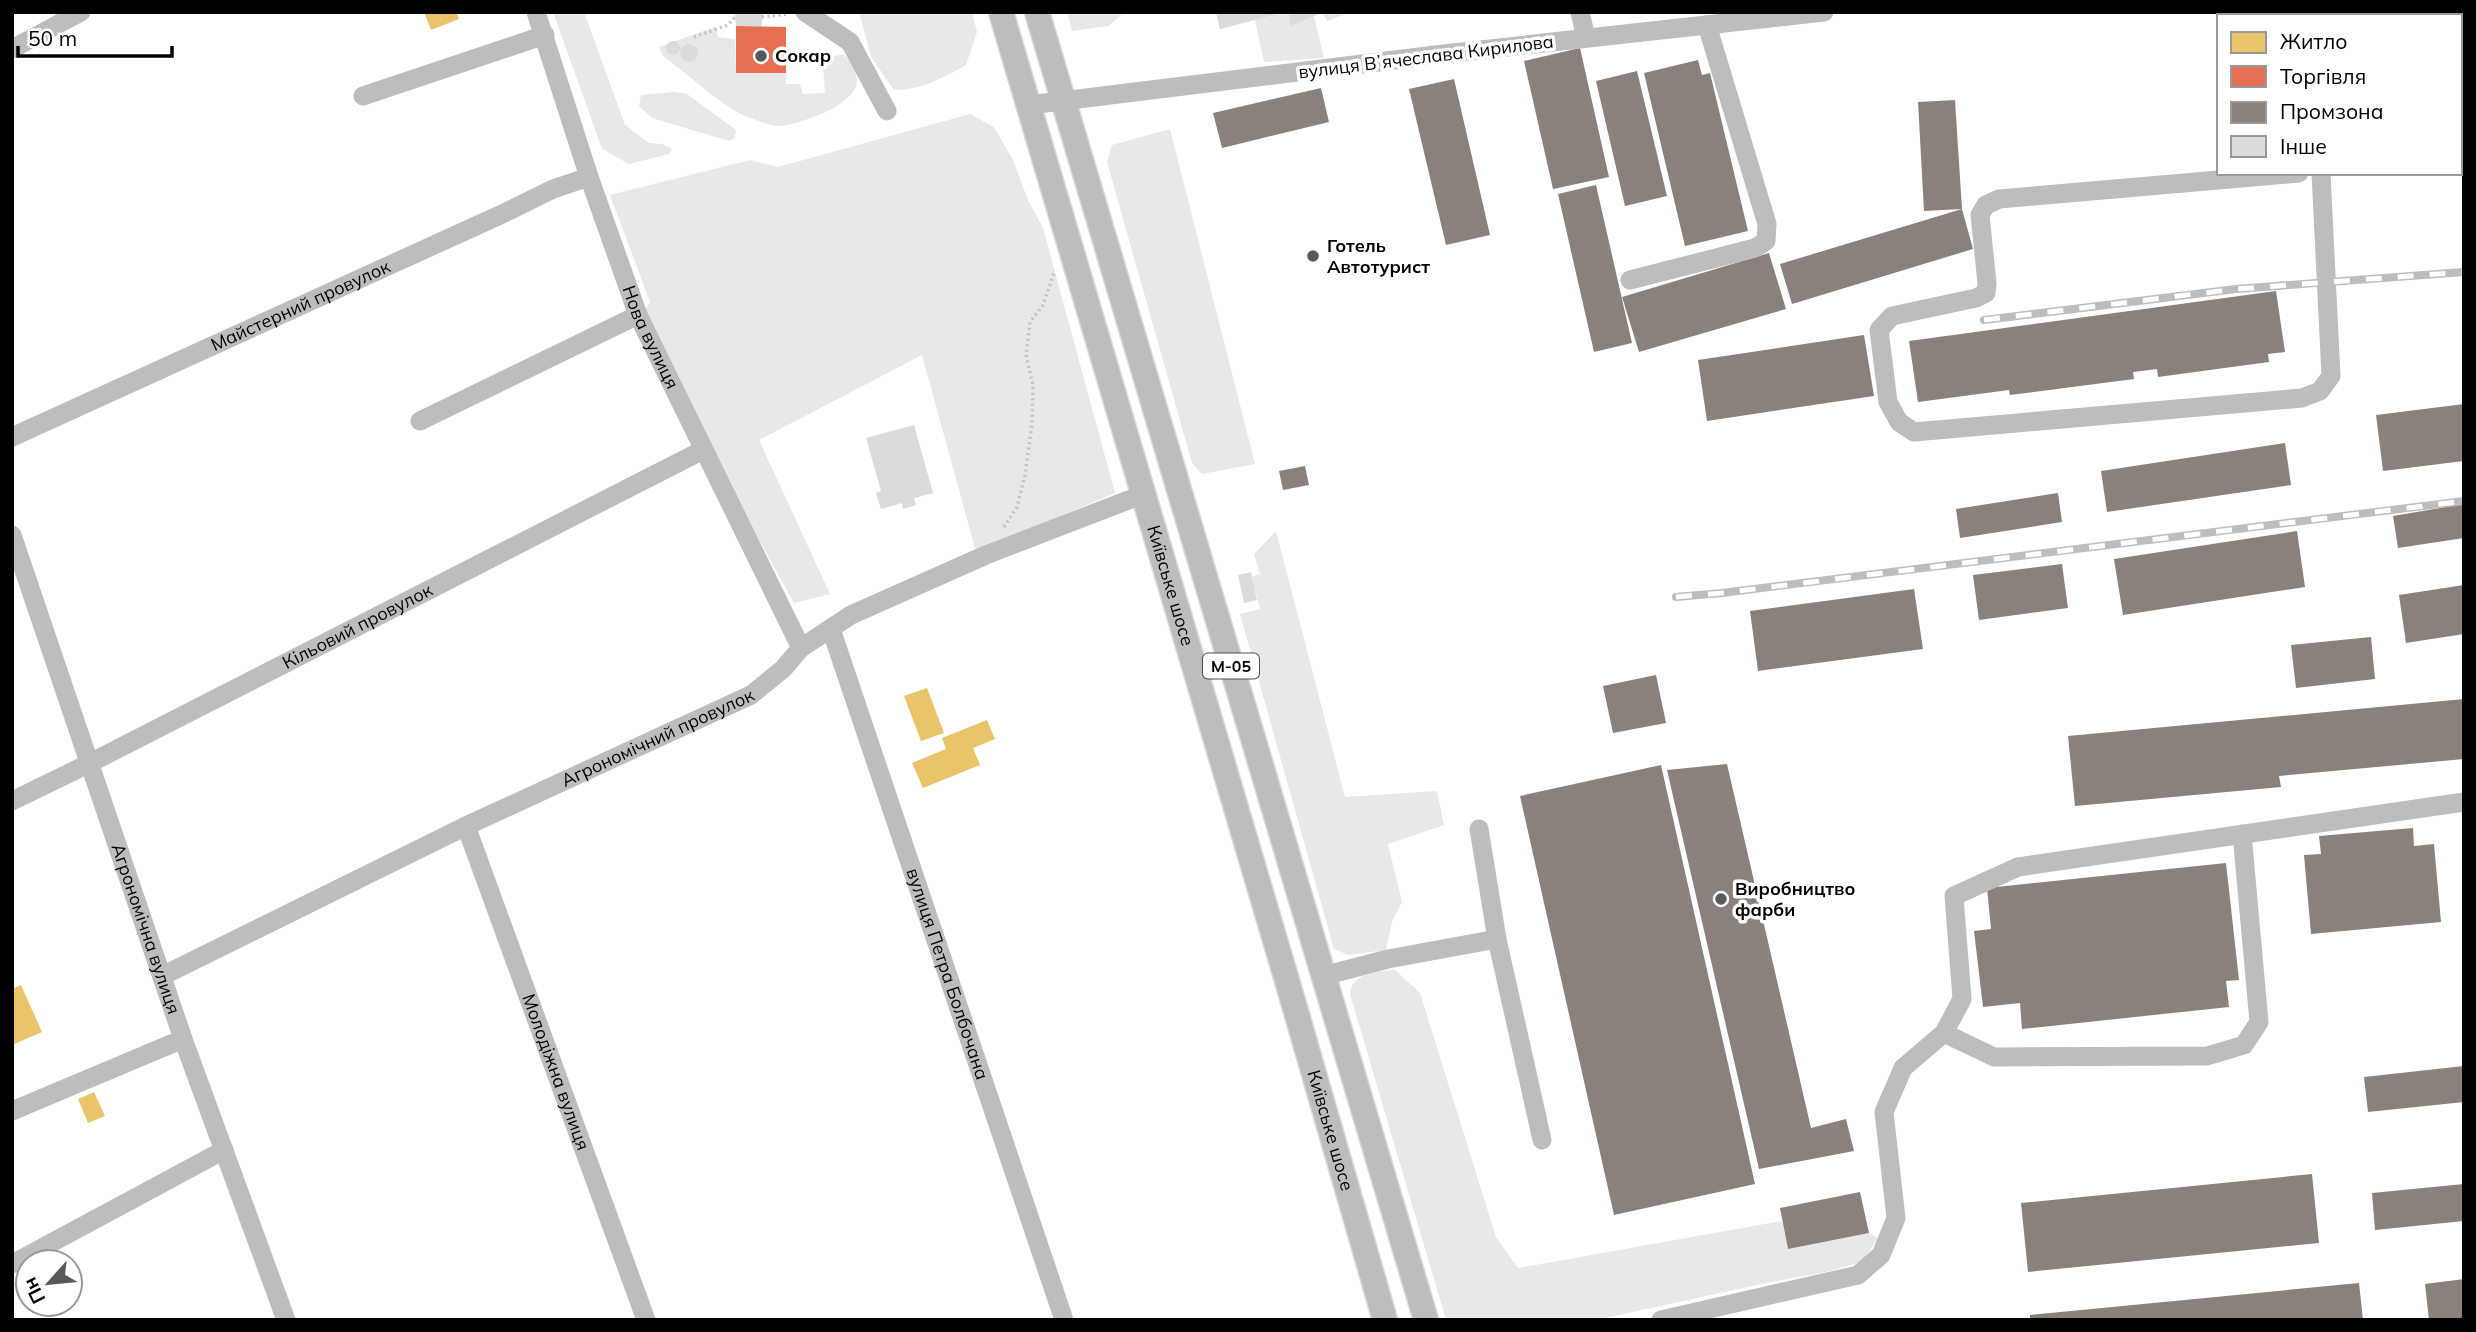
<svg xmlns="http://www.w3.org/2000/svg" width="2476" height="1332" viewBox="0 0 2476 1332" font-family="Mulish,sans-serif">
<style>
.green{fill:#e8e8e8}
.homes{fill:#e9c46a}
.shops{fill:#e76f51}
.industry{fill:#8a817c}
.building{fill:#dbdbdb}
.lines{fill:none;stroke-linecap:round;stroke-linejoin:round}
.major-casing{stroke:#dbdbdb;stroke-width:27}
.path{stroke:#c2c2c2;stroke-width:3.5;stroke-dasharray:2 3.5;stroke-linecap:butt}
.minor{stroke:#bdbdbd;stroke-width:19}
.major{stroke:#bdbdbd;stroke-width:24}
.rail-casing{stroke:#bdbdbd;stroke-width:8}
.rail{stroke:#fff;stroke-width:5;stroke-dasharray:16;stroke-linecap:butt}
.poi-dot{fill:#595959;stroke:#fff;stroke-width:2.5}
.labels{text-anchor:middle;stroke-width:7;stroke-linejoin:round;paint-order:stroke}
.shield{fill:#fff;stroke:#4c4c4c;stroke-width:2}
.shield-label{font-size:16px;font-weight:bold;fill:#000}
.poi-label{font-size:18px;font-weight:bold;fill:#000;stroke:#fff;text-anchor:start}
.street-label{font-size:18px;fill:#000;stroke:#fff}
</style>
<rect width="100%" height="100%" fill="#fff"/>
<g class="green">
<polygon points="553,12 584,12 625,125 649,143 662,144 672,149 669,154 629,164 602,149"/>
<path d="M859,12h113l5,20 -11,33c-24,13 -44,25 -72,25l-23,-33z"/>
<polygon points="1067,12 1123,12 1123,13 1109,26 1072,31"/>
<polygon points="1216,12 1351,12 1327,21 1322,13 1314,16 1324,58 1264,62 1255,20 1220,29"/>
<path d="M715,27l3,10 17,2 1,34h50v11h14l3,10 22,-1 -2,-27 4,-8 17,-4c6,7 14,19 13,28 -3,24 -55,41 -76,44 -9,1 -22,-5 -31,-8 -24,-8 -65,-46 -88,-63l-3,-8z"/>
<polygon points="674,92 687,94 736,130 735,138 729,141 652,118 639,106 641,95"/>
<polygon points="970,114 994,127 1013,160 1028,200 1043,228 1115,493 976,552 922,355 759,440 830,594 794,603 706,444 643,313 650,302 610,195 750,160 778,167"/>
<polygon points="1170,129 1255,464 1202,474 1192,463 1107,162 1112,145"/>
<polygon points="1276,531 1345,797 1437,791 1444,825 1388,844 1402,902 1392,922 1386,950 1348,955 1334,949 1240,614 1260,609 1252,577 1260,574 1254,554"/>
<path d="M1394,969l26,24 76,244 22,31 264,-47 6,28 81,-16 9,5 -16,24 -36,10 -60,11 -170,37h-150l-96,-326c2,-22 26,-21 44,-25z"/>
</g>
<g class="homes">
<polygon points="424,12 457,12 459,19 431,30"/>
<polygon points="927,688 944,733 921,741 904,696"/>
<polygon points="987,720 995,739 973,748 980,765 923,788 912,763 946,749 942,738"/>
<polygon points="21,985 42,1032 12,1045 12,989"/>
<polygon points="94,1092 105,1116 88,1123 78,1099"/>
</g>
<polygon class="shops" points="736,26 786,27 786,73 736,73"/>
<g class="industry">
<polygon points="1580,48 1609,177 1553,189 1524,61"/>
<polygon points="1698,60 1702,75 1710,73 1748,231 1685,246 1644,73"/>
<polygon points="1637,71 1667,196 1625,206 1596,81"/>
<polygon points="1454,79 1490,235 1446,245 1409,89"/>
<polygon points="1321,88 1329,122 1222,148 1213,113"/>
<polygon points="1955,100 1962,209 1924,211 1918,102"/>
<polygon points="1596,185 1632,343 1594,352 1558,194"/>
<polygon points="1962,209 1973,249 1792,304 1780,264"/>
<polygon points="1769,253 1786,309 1639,352 1622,297"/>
<polygon points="2276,291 2285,352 2268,354 2269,362 2158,377 2157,369 2133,372 2134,379 2010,395 2009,390 1918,402 1909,341"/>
<polygon points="1864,335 1874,396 1707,421 1698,360"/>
<polygon points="2464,404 2464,461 2383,471 2376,415"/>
<polygon points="2285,443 2291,485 2107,512 2101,471"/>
<polygon points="1305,466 1309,485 1283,490 1279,471"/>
<polygon points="2058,493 2062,522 1960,538 1956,509"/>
<polygon points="2464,504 2464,538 2398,548 2393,516"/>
<polygon points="2297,531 2305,587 2123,615 2114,559"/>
<polygon points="2062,564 2068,608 1979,620 1973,575"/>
<polygon points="2464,585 2464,634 2406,643 2399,595"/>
<polygon points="1914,589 1923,649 1758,671 1750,611"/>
<polygon points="2371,637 2375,679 2296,688 2291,645"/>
<polygon points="1656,675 1666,723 1613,733 1603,686"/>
<polygon points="2464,699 2464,759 2279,776 2281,787 2075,806 2068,736"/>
<polygon points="1727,764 1811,1128 1846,1119 1854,1151 1759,1169 1667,770"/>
<polygon points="1661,765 1755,1184 1614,1215 1520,796"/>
<polygon points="2413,828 2414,846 2434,844 2441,922 2311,934 2304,855 2321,854 2319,836"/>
<polygon points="2226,863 2239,980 2226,981 2229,1007 2022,1029 2020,1003 1983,1007 1974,931 1991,929 1987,888"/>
<polygon points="2464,1066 2464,1102 2368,1112 2364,1077"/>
<polygon points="2312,1174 2319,1243 2028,1272 2021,1203"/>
<polygon points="2464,1184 2464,1221 2375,1230 2372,1193"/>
<polygon points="1860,1192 1869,1233 1788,1249 1780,1208"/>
<polygon points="2464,1279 2464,1320 2429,1320 2425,1284"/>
<polygon points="2359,1283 2363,1320 2030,1320 2030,1315"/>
</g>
<g class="building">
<polygon points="735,12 762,12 762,26 736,26"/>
<polygon points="1216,12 1281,12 1281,13 1220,29"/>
<polygon points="1289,12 1322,12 1291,26"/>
<circle cx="673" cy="48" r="7"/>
<circle cx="689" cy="53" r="9"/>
<polygon points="914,425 933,493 914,498 916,505 903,509 902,503 881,509 876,493 881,491 866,438"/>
<polygon points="1251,572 1257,600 1244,603 1238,575"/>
</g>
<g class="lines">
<g class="major-casing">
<g id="major">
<path id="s8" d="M1001,12l292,989 92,319"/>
<polyline points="1037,12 1426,1320"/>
</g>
</g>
<g class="path">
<polyline points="762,17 788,14"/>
<polyline points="694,37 728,25 735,17"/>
<polyline points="1004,527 1017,507 1025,475 1032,424 1033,385 1026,355 1030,322 1043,305 1055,270"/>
</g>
<g class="minor">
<path id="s1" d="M536,12l53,165 49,138 163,333"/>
<polyline points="805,12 850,42 887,111"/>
<polyline points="1580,12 1586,38"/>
<polyline points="2305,12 2306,16"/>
<polyline points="12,49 81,12"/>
<polyline points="363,96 545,35"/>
<polyline points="1029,105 1435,55 1824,12"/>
<polyline points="2299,173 1999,199 1986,205 1980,215 1987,283 1986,293 1976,298 1892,316 1879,330 1888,402 1899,422 1914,432 2302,398 2320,391 2331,376 2321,173"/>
<polyline points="1630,280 1755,248 1766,241 1767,224 1707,25"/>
<polyline points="420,421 638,315"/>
<path id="s2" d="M12,437l488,-222 53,-26 36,-12"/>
<path id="s3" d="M12,535l171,504 103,281"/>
<path id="s4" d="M831,629l233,691"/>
<path id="s5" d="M12,801l76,-37 615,-314"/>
<path id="s6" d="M466,826l180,494"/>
<polyline points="1479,829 1497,939 1542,1140"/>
<path id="s7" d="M162,976l304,-150 285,-131 32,-26 18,-21 50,-33 135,-60 158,-61"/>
<polyline points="1323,976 1388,959 1497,939"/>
<polyline points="1944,1033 1994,1057 2207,1056 2244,1045 2259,1022 2242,834"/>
<polyline points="12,1111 183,1039"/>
<polyline points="12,1264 224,1150"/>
<polyline points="1661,1320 1858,1275 1881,1255 1896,1218 1884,1112 1903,1068 1944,1033 1962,999 1954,896 2018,867 2464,802"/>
</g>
<use href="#major" class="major"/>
<g class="rail-casing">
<g id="rail">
<polyline points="1984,320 2236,289 2464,272"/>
<polyline points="1676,597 1722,593 2464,501"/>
</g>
</g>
<use href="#rail" class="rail"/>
</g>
<g class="poi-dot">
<circle cx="761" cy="56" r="7"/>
<circle cx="1313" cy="256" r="7"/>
<circle cx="1721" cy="899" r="7"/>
</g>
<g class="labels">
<rect class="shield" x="1203" y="653.5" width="56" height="25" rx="5"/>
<g class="shield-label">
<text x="1231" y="672">М-05</text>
</g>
<g class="poi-label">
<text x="775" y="62">Сокар</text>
<text x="1327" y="252">Готель<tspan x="1327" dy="21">Автотурист</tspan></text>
<text x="1735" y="895">Виробництво<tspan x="1735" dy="21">фарби</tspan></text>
</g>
<g class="street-label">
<text transform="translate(1426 57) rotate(-7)" y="6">вулиця Вʼячеслава Кирилова</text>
<text dy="6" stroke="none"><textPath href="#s2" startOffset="317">Майстерний провулок</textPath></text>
<text dy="6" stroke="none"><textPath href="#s1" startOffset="345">Нова вулиця</textPath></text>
<text dy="6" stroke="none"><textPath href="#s8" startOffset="598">Київське шосе</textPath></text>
<text dy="6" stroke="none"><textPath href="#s5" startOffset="387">Кільовий провулок</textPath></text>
<text dy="6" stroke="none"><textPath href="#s7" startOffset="550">Агрономічний провулок</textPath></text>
<text dy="6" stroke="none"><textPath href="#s3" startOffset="416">Агрономічна вулиця</textPath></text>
<text dy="6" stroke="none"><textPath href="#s4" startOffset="364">вулиця Петра Болбочана</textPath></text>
<text dy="6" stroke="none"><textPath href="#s6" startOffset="262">Молодіжна вулиця</textPath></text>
<text dy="6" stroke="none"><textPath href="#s8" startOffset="1166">Київське шосе</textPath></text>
</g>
</g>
<rect width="2476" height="1332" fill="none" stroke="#000000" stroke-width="28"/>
<rect x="2217" y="14" width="245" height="161" fill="#ffffff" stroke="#999999" stroke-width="2"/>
<rect x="2231" y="32" width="35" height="21" fill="#e9c46a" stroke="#999999" stroke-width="2"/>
<text x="2280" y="49" font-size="21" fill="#000000">Житло</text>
<rect x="2231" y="66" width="35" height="21" fill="#e76f51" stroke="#999999" stroke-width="2"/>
<text x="2280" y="84" font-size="21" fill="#000000">Торгівля</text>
<rect x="2231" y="102" width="35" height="21" fill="#8a817c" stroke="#999999" stroke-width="2"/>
<text x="2280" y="119" font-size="21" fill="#000000">Промзона</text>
<rect x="2231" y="136" width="35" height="21" fill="#dbdbdb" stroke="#999999" stroke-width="2"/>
<text x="2280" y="154" font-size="21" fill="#000000">Інше</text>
<g transform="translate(49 1283) rotate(243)"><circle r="33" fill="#ffffff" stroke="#999999" stroke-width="2"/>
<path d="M0-5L12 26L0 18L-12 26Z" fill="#595959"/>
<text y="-10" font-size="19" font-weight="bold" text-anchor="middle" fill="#000000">Пн</text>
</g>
<path d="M18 46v10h154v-10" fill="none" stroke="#000000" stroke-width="3.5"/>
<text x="28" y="46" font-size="21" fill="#000000" stroke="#ffffff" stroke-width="5" paint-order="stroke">50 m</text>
</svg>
